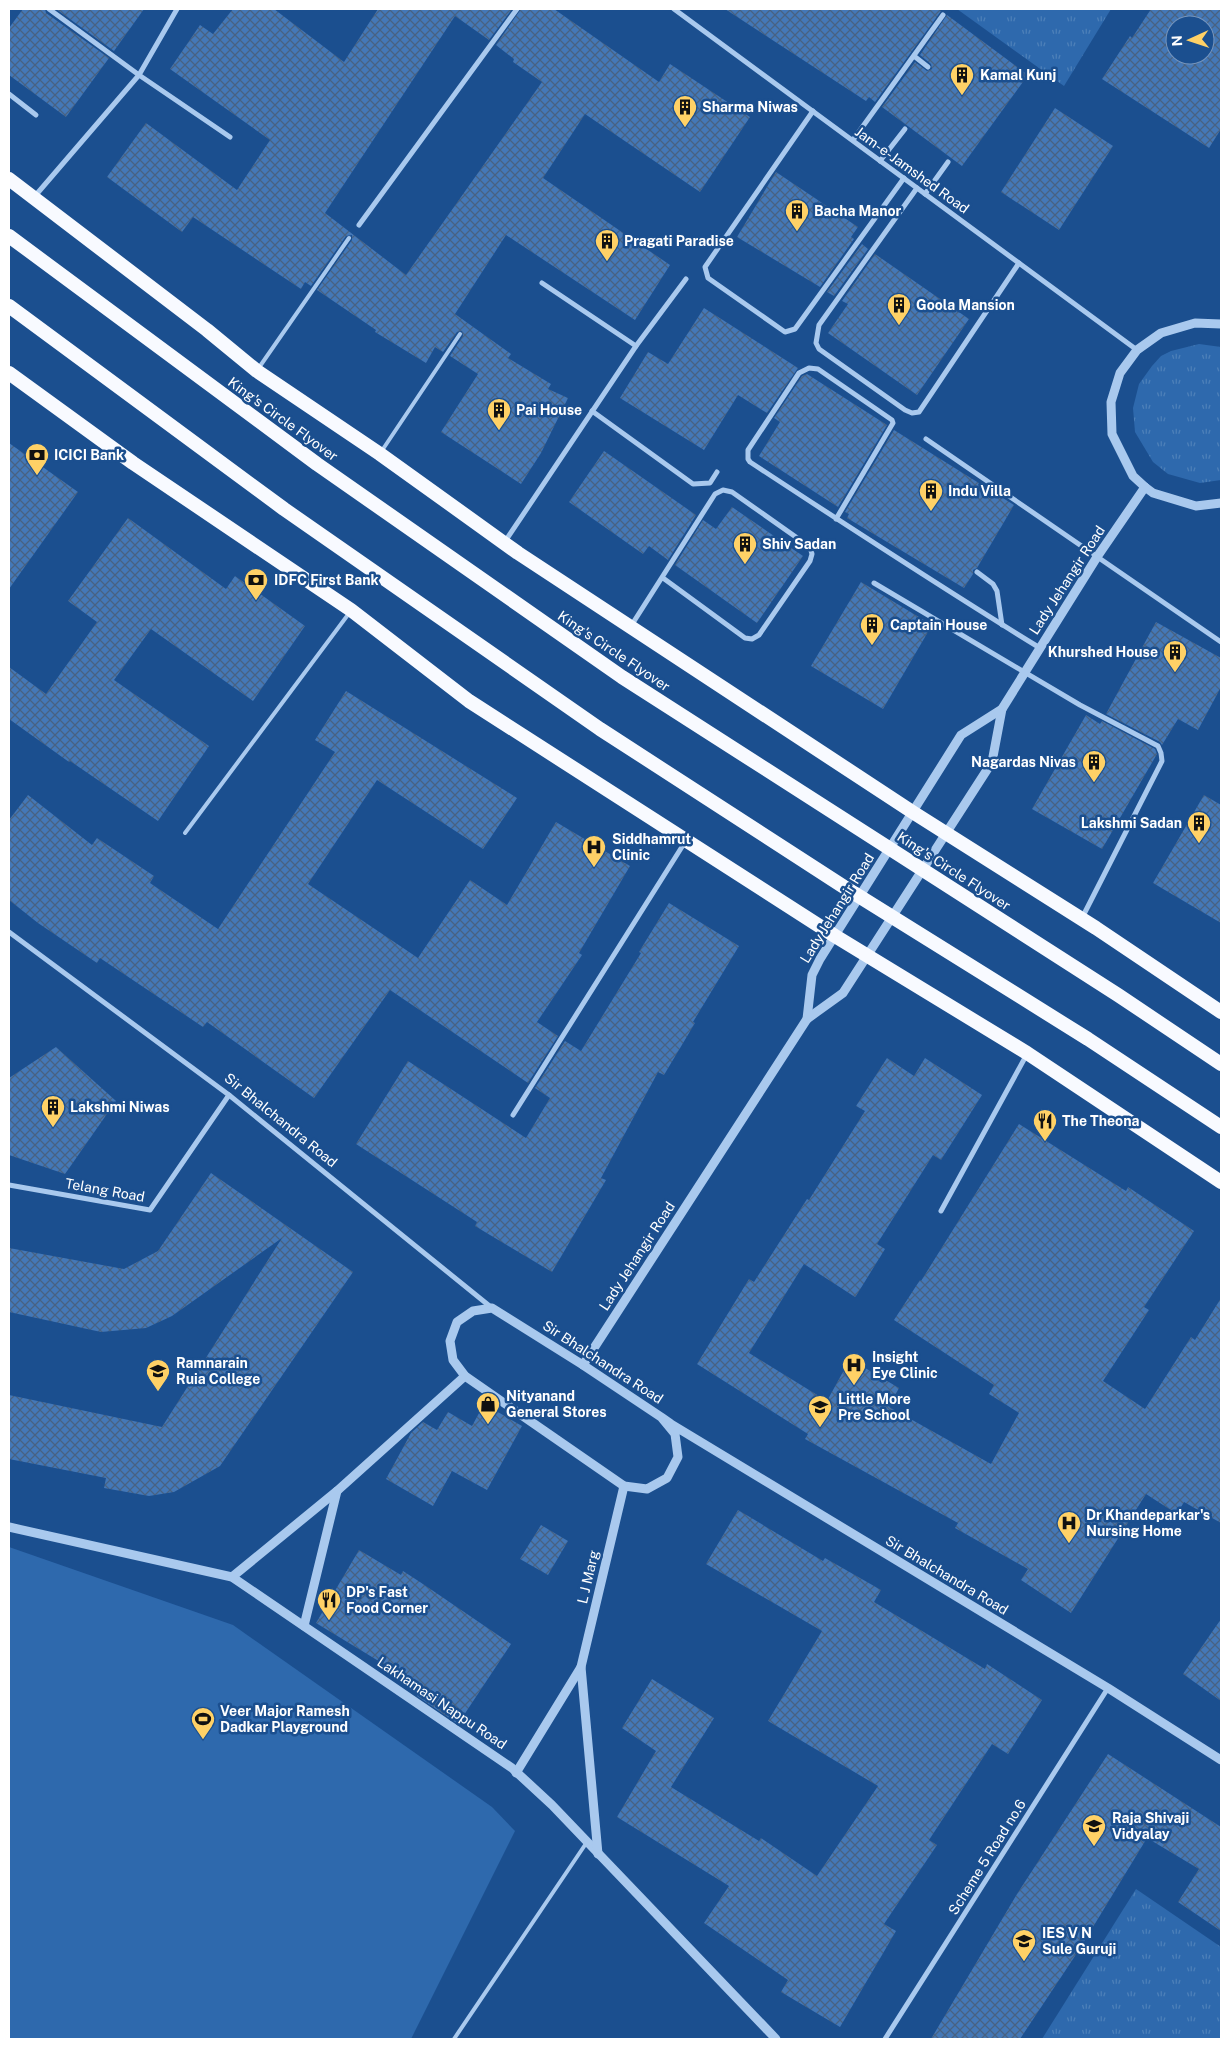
<svg xmlns="http://www.w3.org/2000/svg" width="1230" height="2048" viewBox="0 0 1230 2048" font-family="'Public Sans',sans-serif">
<style>
.park{fill:url(#park-tufts)}
.pitch{fill:#2e69ad}
.building{fill:url(#building-cross-hatch);fill-rule:evenodd}
.lines{fill:none;stroke-linecap:round;stroke-linejoin:round}
.service{stroke:#a9c9ee;stroke-width:4}
.minor{stroke:#a9c9ee;stroke-width:5}
.tertiary{stroke:#a9c9ee;stroke-width:9}
.trunk{stroke:#f8faff;stroke-width:14}
.trunk-bridge{stroke:#f8faff;stroke-width:14}
.labels{text-anchor:middle;stroke-width:5;stroke-linejoin:round;paint-order:stroke}
.poi-label{font-size:14px;font-weight:bold;fill:#fff;stroke:#1b4f8f;text-anchor:start}
.street-label{font-size:14px;fill:#fff;stroke:#1b4f8f}
</style>
<defs>
<pattern id="park-tufts" width="24" height="20" patternUnits="userSpaceOnUse" patternTransform="scale(1.25)"><rect width="24" height="20" fill="#2e69ad"/><path d="M3 7l-1-3M5 7V3M7 7l1-3M15 17l-1-3M17 17v-4M19 17l1-3" fill="none" stroke="#4d80b9"/></pattern>
<pattern id="building-cross-hatch" width="8" height="8" patternUnits="userSpaceOnUse" patternTransform="scale(1.25)"><rect width="8" height="8" fill="#4478b7"/><path d="M0 0l8 8M0 8l8-8" fill="none" stroke="#486282"/></pattern>
</defs>
<rect width="100%" height="100%" fill="#1b4f8f"/>
<g class="park">
<polygon points="957,9 1111,9 1064,86"/>
<polygon points="1199,344 1221,347 1221,480 1200,483 1168,474 1153,462 1135,432 1133,408 1139,384 1152,366 1161,356 1171,351"/>
<polygon points="1136,1889 1221,1947 1221,2039 1042,2039"/>
</g>
<polygon class="pitch" points="9,1547 233,1625 492,1807 515,1831 411,2039 9,2039"/>
<g class="building">
<polygon points="23,9 45,9 46,13 109,58 66,117 9,75 9,28"/>
<polygon points="56,9 144,9 114,51"/>
<polygon points="233,9 274,9 344,62 378,9 512,9 489,40 455,16 325,213 406,275 542,82 513,62 514,59 496,45 521,9 554,9 659,82 670,64 750,117 700,192 585,114 543,178 670,265 635,320 506,235 455,314 511,354 508,358 551,384 548,389 568,398 541,453 521,484 441,432 478,374 450,356 463,336 462,331 457,332 443,352 435,347 426,363 375,332 376,330 317,290 352,240 352,235 346,236 311,286 305,282 301,289 193,217 182,232 107,177 146,123 237,190 270,140 170,69 200,25 213,34"/>
<polygon points="725,9 938,9 941,11 875,102 869,97 866,101"/>
<path d="M1151,9h70v120l-12,19 -107,-69 28,-43 2,2zM1175,25h30v30h-30z"/>
<polygon points="947,15 1028,75 962,166 882,107 915,62 927,71 932,69 931,64 920,55"/>
<polygon points="1055,108 1113,146 1059,230 1001,192"/>
<polygon points="776,172 858,227 851,237 854,239 820,287 737,237"/>
<polygon points="862,244 868,249 834,296 827,292"/>
<polygon points="875,254 969,319 917,395 828,333 848,304 842,301"/>
<polygon points="704,308 798,368 767,413 738,395 704,450 620,398 648,352 668,364"/>
<polygon points="807,374 887,425 838,507 759,456 780,422 774,418 802,376"/>
<polygon points="894,430 1014,505 977,568 973,570 973,574 964,588 847,518 849,514 845,512"/>
<polygon points="9,443 78,492 9,589"/>
<polygon points="604,451 696,515 668,560 649,546 643,554 569,502"/>
<polygon points="732,507 803,556 757,623 675,565 703,520 716,529"/>
<polygon points="128,518 226,589 235,576 305,626 253,701 151,629 114,680 209,746 158,821 70,761 69,762 9,719 9,667 46,694 97,622 68,601"/>
<polygon points="861,582 932,625 883,709 811,666"/>
<polygon points="1156,622 1221,658 1221,687 1198,730 1178,719 1162,745 1160,742 1106,714"/>
<polygon points="346,691 517,798 483,849 377,780 308,884 418,958 470,880 507,905 556,822 630,866 579,953 582,955 537,1022 558,1036 528,1083 390,990 314,1098 207,1022 203,1027 100,958 97,963 38,923 9,900 9,820 28,795 92,845 97,838 154,876 150,883 218,929 335,752 315,740"/>
<polygon points="1086,715 1100,724 1102,721 1155,749 1157,754 1102,849 1032,809"/>
<polygon points="1204,795 1221,805 1221,923 1153,883"/>
<polygon points="669,903 739,946 693,1022 695,1023 664,1075 658,1072 601,1178 606,1180 552,1272 475,1226 477,1222 356,1144 408,1061 526,1138 550,1098 535,1088 565,1041 581,1051 641,953 639,952"/>
<polygon points="56,1047 116,1101 65,1174 9,1155 9,1078"/>
<polygon points="887,1058 914,1076 925,1058 982,1095 941,1160 933,1155 877,1244 885,1249 856,1296 855,1297 804,1264 749,1353 827,1401 850,1359 899,1388 889,1407 991,1464 1019,1413 989,1394 994,1385 894,1320 920,1280 921,1281 1019,1124 1126,1191 1128,1187 1194,1231 1144,1307 1149,1310 1103,1381 1145,1409 1191,1337 1195,1340 1221,1298 1221,1523 1184,1502 1177,1514 1146,1494 1071,1613 1021,1580 1028,1569 955,1528 958,1523 805,1439 808,1434 697,1364 749,1279 754,1282 807,1199 809,1200 865,1111 856,1106"/>
<polygon points="211,1173 353,1272 220,1466 174,1492 149,1496 104,1488 106,1478 9,1459 9,1395 162,1427 282,1238 172,1316 146,1328 101,1332 9,1312 9,1248 124,1269 158,1251"/>
<polygon points="484,1404 522,1426 487,1490 452,1471 433,1506 386,1479 411,1433 423,1422 437,1430 448,1412 472,1426"/>
<polygon points="738,1510 823,1561 825,1558 881,1590 874,1602 985,1669 987,1664 1042,1700 1008,1754 992,1744 929,1840 937,1845 884,1924 896,1931 840,2027 781,1992 788,1980 704,1923 729,1886 617,1817 656,1751 622,1728 652,1679 714,1718 671,1787 759,1841 761,1838 817,1876 878,1786 768,1721 822,1631 706,1564"/>
<polygon points="541,1525 568,1541 548,1575 520,1559"/>
<polygon points="359,1550 401,1575 403,1571 423,1584 511,1644 458,1724 417,1696 423,1688 316,1623"/>
<polygon points="1221,1619 1221,1701 1183,1674"/>
<polygon points="1108,1754 1221,1827 1221,1931 1178,1902 1199,1869 1147,1838 1079,1950 1020,2039 931,2039 1017,1894"/>
</g>
<g class="lines">
<g class="service">
<polyline points="258,369 349,238"/>
<polyline points="381,452 460,334"/>
<polyline points="185,833 350,612"/>
<polyline points="454,2039 587,1842"/>
</g>
<g class="minor">
<polyline points="49,9 139,75 230,137"/>
<polyline points="674,9 1137,350"/>
<polyline points="914,56 928,67"/>
<polyline points="9,94 36,115"/>
<polyline points="813,111 705,267 708,278 785,332 795,329 904,178"/>
<polyline points="853,140 943,15"/>
<polyline points="880,161 905,129"/>
<polyline points="917,188 819,325 816,343 819,349 905,410 912,413 919,412 1019,263"/>
<polyline points="925,194 948,162"/>
<polyline points="35,196 139,75 177,9"/>
<polyline points="359,225 517,9"/>
<polyline points="542,283 636,346"/>
<polyline points="592,411 693,484 710,483 717,472"/>
<polyline points="926,439 1221,642"/>
<path d="M836,519l57,-96 -1,-3 -74,-51 -9,-1 -10,5 -51,77v9l2,3c96,63 192,126 290,186"/>
<polyline points="504,543 636,346 686,279"/>
<polyline points="977,572 993,584 997,591 1002,625"/>
<polyline points="874,583 1080,705 1158,746 1161,753 1162,761 1082,918"/>
<polyline points="631,626 715,494 723,490 732,492 810,547 812,554 810,561 759,635 752,639 745,638 663,578"/>
<polyline points="9,932 229,1095 492,1308"/>
<polyline points="513,1115 685,842"/>
<polyline points="9,1185 150,1210 229,1095"/>
<polyline points="941,1211 1027,1054"/>
<polyline points="885,2039 1108,1688"/>
</g>
<g class="tertiary">
<polyline points="1221,324 1195,323 1161,333 1137,350 1120,373 1111,402 1112,434 1133,476 1145,487 1153,493 1196,506 1221,503"/>
<polyline points="807,1019 843,993 992,762 1002,709"/>
<polyline points="583,1365 807,1019 812,975 820,959 961,735 1002,709 1097,557 1145,487"/>
<polyline points="661,1417 675,1434 678,1457 667,1478 647,1489 624,1486 465,1376 453,1360 450,1341 457,1322 473,1311 492,1308 583,1365 661,1417 671,1424 1108,1688 1221,1760"/>
<polyline points="9,1527 232,1577 512,1768 552,1805 776,2039"/>
<polyline points="232,1577 337,1491 465,1376"/>
<polyline points="304,1626 337,1491"/>
<polyline points="581,1667 598,1854"/>
<polyline points="516,1773 581,1667 624,1486"/>
</g>
<g class="trunk">
<polyline points="9,179 207,330 257,371 380,454 518,553 914,813 1096,928 1221,1012"/>
<polyline points="9,373 133,463 351,610 469,701 835,936 1027,1053 1221,1182"/>
</g>
<g class="trunk-bridge">
<polyline points="9,236 317,464 622,677 1118,995 1221,1064"/>
<polyline points="9,306 284,509 600,729 841,885 1088,1039 1221,1127"/>
</g>
</g>
<defs>
<g id="building-pin" transform="scale(1.25)"><path d="M0 17L-7.5 6A9.5 9.5 0 1 1 7.5 6Z" fill="#ffd166" stroke="#1b4f8f"/><path d="M-4-6H4V6H1V3H-1V6H-4ZM-2.5-4.3h1.7v1.8h-1.7ZM.8-4.3h1.7v1.8H.8ZM-2.5-1h1.7V.8h-1.7ZM.8-1h1.7V.8H.8Z" fill="#111"/></g>
<g id="bank-pin" transform="scale(1.25)"><path d="M0 17L-7.5 6A9.5 9.5 0 1 1 7.5 6Z" fill="#ffd166" stroke="#1b4f8f"/><path d="M-6-4H6V4H-6ZM0-2.3a2.3 2.3 0 1 0 0 4.6a2.3 2.3 0 1 0 0-4.6Z" fill="#111"/></g>
<g id="hospital-pin" transform="scale(1.25)"><path d="M0 17L-7.5 6A9.5 9.5 0 1 1 7.5 6Z" fill="#ffd166" stroke="#1b4f8f"/><path d="M-5-5h3v3.5h4V-5h3V5h-3V1.5h-4V5h-3Z" fill="#111"/></g>
<g id="restaurant-pin" transform="scale(1.25)"><path d="M0 17L-7.5 6A9.5 9.5 0 1 1 7.5 6Z" fill="#ffd166" stroke="#1b4f8f"/><path d="M-5-6h1v4h1v-4h1v4h1v-4h1v5L-1.5 .5V6h-2V.5L-5-1ZM5-6V6H3V1.5H1.5Q1.5-4 5-6Z" fill="#111"/></g>
<g id="university-pin" transform="scale(1.25)"><path d="M0 17L-7.5 6A9.5 9.5 0 1 1 7.5 6Z" fill="#ffd166" stroke="#1b4f8f"/><path d="M0-5L7-2L0 1L-7-2ZM-4 1L0 2.5L4 1V4Q0 6-4 4Z" fill="#111"/></g>
<g id="shop-pin" transform="scale(1.25)"><path d="M0 17L-7.5 6A9.5 9.5 0 1 1 7.5 6Z" fill="#ffd166" stroke="#1b4f8f"/><path d="M-5-2.5h2.3a2.7 3.5 0 0 1 5.4 0H5L5.5 6h-11ZM-1.5-2.5h3a1.5 2.3 0 0 0-3 0Z" fill="#111"/></g>
<g id="school-pin" transform="scale(1.25)"><path d="M0 17L-7.5 6A9.5 9.5 0 1 1 7.5 6Z" fill="#ffd166" stroke="#1b4f8f"/><path d="M0-5L7-2L0 1L-7-2ZM-4 1L0 2.5L4 1V4Q0 6-4 4Z" fill="#111"/></g>
<g id="stadium-pin" transform="scale(1.25)"><path d="M0 17L-7.5 6A9.5 9.5 0 1 1 7.5 6Z" fill="#ffd166" stroke="#1b4f8f"/><path d="M0-5a6.5 5 0 1 0 0 10a6.5 5 0 1 0 0-10ZM-3.5-1.8h7v3.6h-7Z" fill="#111"/></g>
</defs>
<g fill-rule="evenodd">
<use href="#building-pin" x="962" y="75"/>
<use href="#building-pin" x="685" y="107"/>
<use href="#building-pin" x="797" y="211"/>
<use href="#building-pin" x="607" y="241"/>
<use href="#building-pin" x="899" y="305"/>
<use href="#building-pin" x="499" y="410"/>
<use href="#bank-pin" x="37" y="455"/>
<use href="#building-pin" x="931" y="491"/>
<use href="#building-pin" x="745" y="544"/>
<use href="#bank-pin" x="256" y="580"/>
<use href="#building-pin" x="872" y="625"/>
<use href="#building-pin" x="1175" y="652"/>
<use href="#building-pin" x="1094" y="762"/>
<use href="#building-pin" x="1199" y="823"/>
<use href="#hospital-pin" x="594" y="847"/>
<use href="#building-pin" x="53" y="1107"/>
<use href="#restaurant-pin" x="1045" y="1121"/>
<use href="#hospital-pin" x="854" y="1365"/>
<use href="#university-pin" x="158" y="1371"/>
<use href="#shop-pin" x="488" y="1404"/>
<use href="#school-pin" x="820" y="1407"/>
<use href="#hospital-pin" x="1069" y="1523"/>
<use href="#restaurant-pin" x="329" y="1600"/>
<use href="#stadium-pin" x="203" y="1719"/>
<use href="#school-pin" x="1094" y="1826"/>
<use href="#school-pin" x="1024" y="1941"/>
</g>
<g class="labels">
<g class="poi-label">
<text x="980" y="80">Kamal Kunj</text>
<text x="702" y="112">Sharma Niwas</text>
<text x="814" y="216">Bacha Manor</text>
<text x="624" y="246">Pragati Paradise</text>
<text x="916" y="310">Goola Mansion</text>
<text x="516" y="415">Pai House</text>
<text x="54" y="460">ICICI Bank</text>
<text x="948" y="496">Indu Villa</text>
<text x="762" y="549">Shiv Sadan</text>
<text x="274" y="585">IDFC First Bank</text>
<text x="890" y="630">Captain House</text>
<text x="1158" y="657" text-anchor="end">Khurshed House</text>
<text x="1076" y="767" text-anchor="end">Nagardas Nivas</text>
<text x="1182" y="828" text-anchor="end">Lakshmi Sadan</text>
<text x="612" y="844">Siddhamrut<tspan x="612" dy="16">Clinic</tspan></text>
<text x="70" y="1112">Lakshmi Niwas</text>
<text x="1062" y="1126">The Theona</text>
<text x="872" y="1362">Insight<tspan x="872" dy="16">Eye Clinic</tspan></text>
<text x="176" y="1368">Ramnarain<tspan x="176" dy="16">Ruia College</tspan></text>
<text x="506" y="1401">Nityanand<tspan x="506" dy="16">General Stores</tspan></text>
<text x="838" y="1404">Little More<tspan x="838" dy="16">Pre School</tspan></text>
<text x="1086" y="1520">Dr Khandeparkar's<tspan x="1086" dy="16">Nursing Home</tspan></text>
<text x="346" y="1597">DP's Fast<tspan x="346" dy="16">Food Corner</tspan></text>
<text x="220" y="1716">Veer Major Ramesh<tspan x="220" dy="16">Dadkar Playground</tspan></text>
<text x="1112" y="1823">Raja Shivaji<tspan x="1112" dy="16">Vidyalay</tspan></text>
<text x="1042" y="1938">IES V N<tspan x="1042" dy="16">Sule Guruji</tspan></text>
</g>
<g class="street-label">
<text transform="translate(912 170) rotate(36)" y="5">Jam-e-Jamshed Road</text>
<text transform="translate(283 419) rotate(36)" y="5">King's Circle Flyover</text>
<text transform="translate(1067 580) rotate(-57)" y="5">Lady Jehangir Road</text>
<text transform="translate(614 651) rotate(34)" y="5">King's Circle Flyover</text>
<text transform="translate(954 871) rotate(33)" y="5">King's Circle Flyover</text>
<text transform="translate(837 908) rotate(-58)" y="5">Lady Jehangir Road</text>
<text transform="translate(281 1120) rotate(39)" y="5">Sir Bhalchandra Road</text>
<text transform="translate(105 1190) rotate(10)" y="5">Telang Road</text>
<text transform="translate(637 1256) rotate(-57)" y="5">Lady Jehangir Road</text>
<text transform="translate(603 1362) rotate(33)" y="5">Sir Bhalchandra Road</text>
<text transform="translate(947 1575) rotate(31)" y="5">Sir Bhalchandra Road</text>
<text transform="translate(588 1577) rotate(-77)" y="5">L J Marg</text>
<text transform="translate(442 1703) rotate(34)" y="5">Lakhamasi Nappu Road</text>
<text transform="translate(987 1857) rotate(-58)" y="5">Scheme 5 Road no.6</text>
</g>
</g>
<rect width="1230" height="2048" fill="none" stroke="#ffffff" stroke-width="20"/>
<g transform="translate(1190 40) rotate(267)"><circle r="24" fill="#1b4f8f" stroke="#7695bc"/>
<path d="M0-4L9 19L0 12L-9 19Z" fill="#ffd166"/>
<text y="-8" font-size="14" font-weight="bold" text-anchor="middle" fill="#ffffff">N</text>
</g>
</svg>
